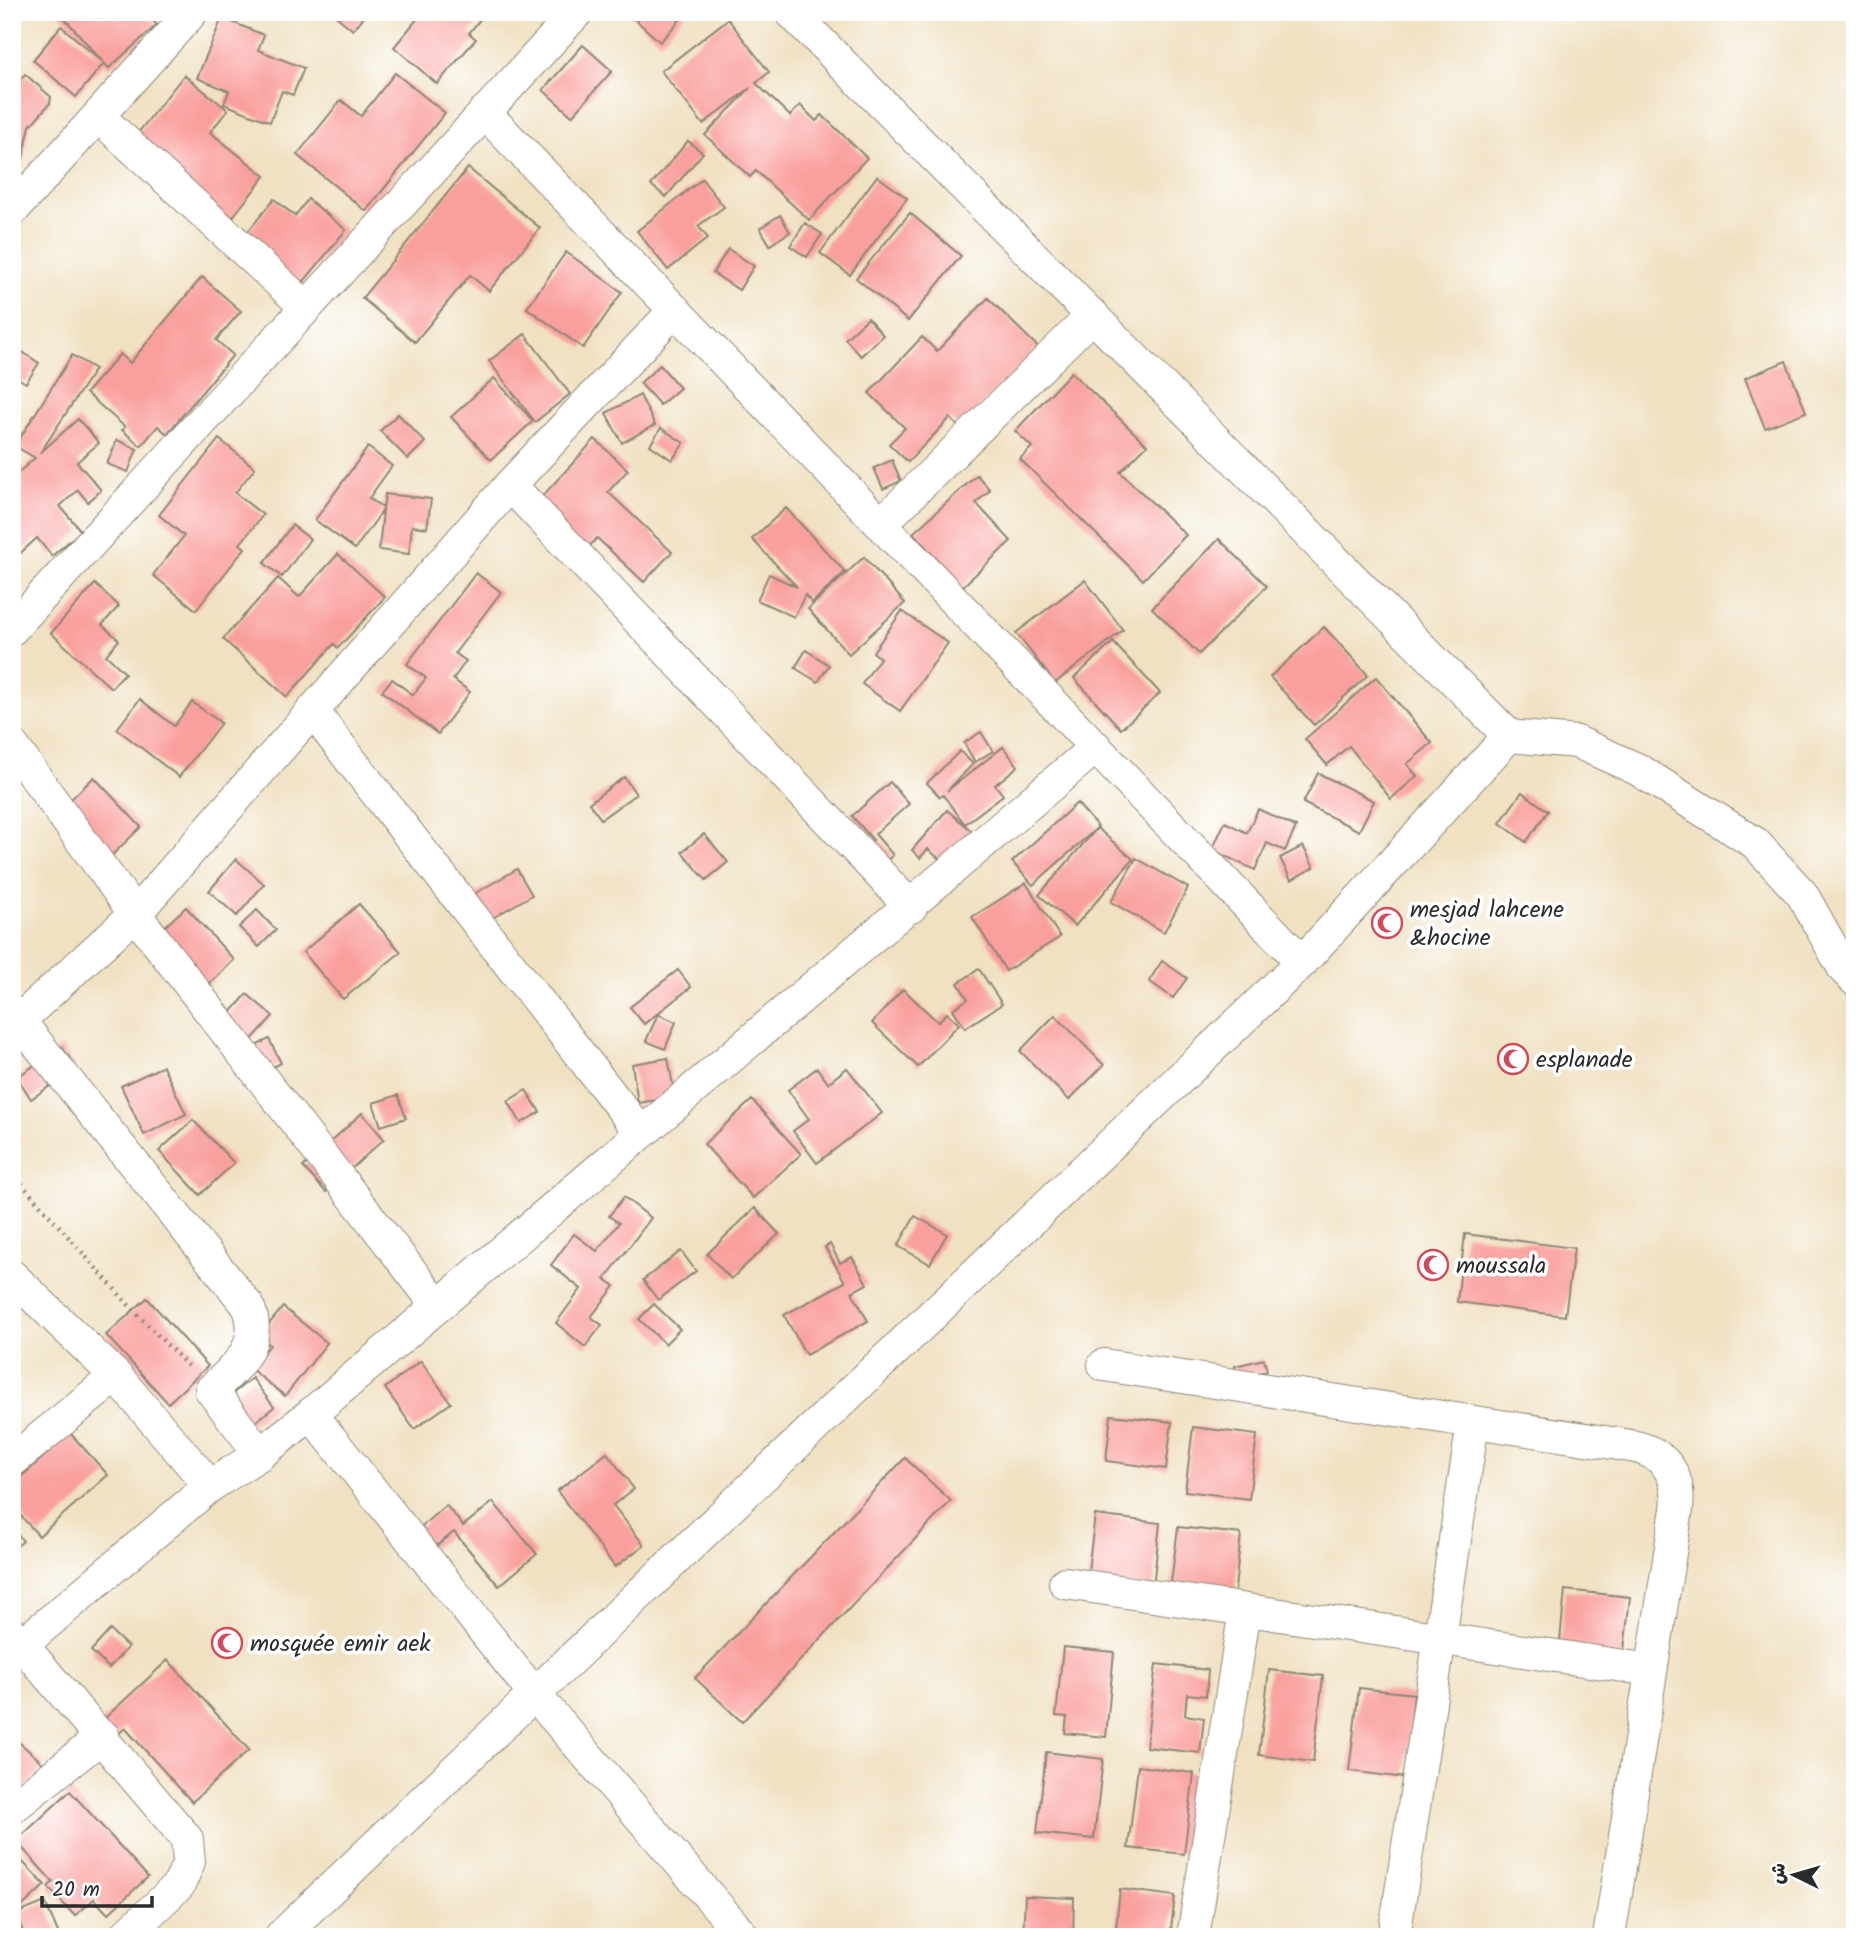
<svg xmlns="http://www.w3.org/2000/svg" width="1867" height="1949" viewBox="0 0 1867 1949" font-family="Kalam,'Playpen Sans Arabic',sans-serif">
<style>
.building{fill:#f9a09e}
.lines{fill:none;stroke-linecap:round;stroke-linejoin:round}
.street-casing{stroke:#8e8676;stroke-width:34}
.path{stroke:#8e8676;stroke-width:4.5;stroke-dasharray:2 5;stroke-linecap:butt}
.street{stroke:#fff;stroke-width:32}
.labels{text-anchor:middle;stroke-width:7;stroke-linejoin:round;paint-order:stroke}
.poi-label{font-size:24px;fill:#2b2b2b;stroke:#fff;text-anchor:start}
</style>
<rect width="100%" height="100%" fill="#fff"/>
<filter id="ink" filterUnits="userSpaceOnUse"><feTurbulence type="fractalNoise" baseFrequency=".0143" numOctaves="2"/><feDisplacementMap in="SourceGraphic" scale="14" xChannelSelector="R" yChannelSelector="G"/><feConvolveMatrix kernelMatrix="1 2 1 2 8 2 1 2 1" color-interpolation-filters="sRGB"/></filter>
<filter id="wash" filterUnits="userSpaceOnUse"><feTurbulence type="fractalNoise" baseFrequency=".00686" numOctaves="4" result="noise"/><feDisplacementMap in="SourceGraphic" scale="28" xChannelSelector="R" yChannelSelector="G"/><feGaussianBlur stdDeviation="1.57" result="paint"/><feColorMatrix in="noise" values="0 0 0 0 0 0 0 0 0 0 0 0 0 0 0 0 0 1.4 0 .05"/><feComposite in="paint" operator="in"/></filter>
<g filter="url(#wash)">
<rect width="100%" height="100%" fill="#f0e1c2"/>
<g id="blocks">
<g class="building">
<polygon points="59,12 145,12 157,25 109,68 104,63 76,97 33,60 61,26 103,62"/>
<polygon points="331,12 368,12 353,30"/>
<polygon points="423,12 486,12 469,33 476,39 437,84 394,47"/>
<polygon points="627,12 687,12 660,42"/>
<polygon points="222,18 264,35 258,50 304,68 293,95 282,91 270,122 224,104 229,91 197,78"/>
<polygon points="728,19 769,72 756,83 790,116 800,105 816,121 822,115 867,158 809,220 756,171 750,177 705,135 750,88 703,124 661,71"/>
<polygon points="583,45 612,71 572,116 543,90"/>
<polygon points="395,73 445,113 366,211 297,155 341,100 361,116"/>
<polygon points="25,74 51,97 50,103 30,126 21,167 12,165 12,89"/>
<polygon points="184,75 228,110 210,132 265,176 220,233 127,147"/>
<polygon points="688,141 703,153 666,197 651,185"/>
<polygon points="468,168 540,228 489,291 470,275 415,342 362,298"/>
<polygon points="877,176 907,198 850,275 820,253"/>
<polygon points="702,179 724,207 698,226 708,238 668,270 637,231"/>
<polygon points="274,199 295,216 308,199 346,230 288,301 230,254"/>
<polygon points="910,213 961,256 908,321 856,278"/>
<polygon points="780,215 790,232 770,245 760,228"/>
<polygon points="805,223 822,234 807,257 790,246"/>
<polygon points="728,249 754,266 739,290 713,273"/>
<polygon points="566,252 622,292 583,348 527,308"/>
<polygon points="202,277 241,311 216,340 233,355 167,434 158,426 141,446 122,430 125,427 86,393 120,354 130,363"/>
<polygon points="988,298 1038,347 960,428 950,418 908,462 889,444 905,428 869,393 922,337 937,351"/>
<polygon points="868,318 883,335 861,356 845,339"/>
<polygon points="525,334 570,394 535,422 489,361"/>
<polygon points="12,345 39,363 26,383 14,376 12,379"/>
<polygon points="72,355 95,369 40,453 78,419 99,443 77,462 101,490 88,502 78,490 60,506 81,531 52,556 37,538 15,558 12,478 35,458 15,446"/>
<polygon points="1786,361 1806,412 1765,428 1745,378"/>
<polygon points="660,365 680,388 660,405 640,383"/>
<polygon points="1071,372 1147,445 1120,472 1186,535 1143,580 1020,459 1032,447 1015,431"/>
<polygon points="494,378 533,421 491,460 451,417"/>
<polygon points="640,395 655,425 622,443 606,413"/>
<polygon points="398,414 425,442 408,459 380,431"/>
<polygon points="661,428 684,443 672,460 650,445"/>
<polygon points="219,439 255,468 235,493 263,515 240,544 245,548 196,610 153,575 184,536 159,515"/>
<polygon points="595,439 628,470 608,492 672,552 644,582 597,538 580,557 524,516"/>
<polygon points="117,440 137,449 128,472 107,464"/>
<polygon points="368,447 392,466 369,498 383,508 385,494 431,499 427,528 412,526 409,554 379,550 383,510 355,549 315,520"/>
<polygon points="892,460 901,481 883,489 874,468"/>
<polygon points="977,475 990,490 976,503 1011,541 962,587 913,533"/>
<polygon points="786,508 845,572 812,603 805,595 794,617 757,600 769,574 797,587 752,539"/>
<polygon points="292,525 310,539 282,577 264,563"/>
<polygon points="1219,539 1267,586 1199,654 1152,608"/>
<polygon points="338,554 385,597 338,648 334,644 287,697 223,639 278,578 299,597"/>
<polygon points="864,557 905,603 849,654 808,609"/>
<polygon points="476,573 501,592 455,653 466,661 453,679 470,692 438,734 382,691 392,679 413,695 426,678 407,664"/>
<polygon points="1085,580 1123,630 1055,683 1016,633"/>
<polygon points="95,584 119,606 102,625 119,640 106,655 125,673 111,688 51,633"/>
<polygon points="902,611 948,643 900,711 862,684 880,658 873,652"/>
<polygon points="1324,627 1368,675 1314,725 1270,677"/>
<polygon points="1113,642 1160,693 1121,729 1074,678"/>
<polygon points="806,650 829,665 818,682 795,668"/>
<polygon points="1376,677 1432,743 1407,764 1417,776 1391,799 1349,746 1327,765 1305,739"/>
<polygon points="140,699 174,726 192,702 221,723 179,777 117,729"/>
<polygon points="981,732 993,751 975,762 964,743"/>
<polygon points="1003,747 1018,766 995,785 1003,795 965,824 943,795 940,797 927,783 960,751 973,764 947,791"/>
<polygon points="1318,773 1374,801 1359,831 1303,803"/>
<polygon points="94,777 141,827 111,856 64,806"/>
<polygon points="624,777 636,794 601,819 589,803"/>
<polygon points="890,782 909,804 875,834 893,855 868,878 852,859 873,840 852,816"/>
<polygon points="1522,792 1548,811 1526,842 1500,823"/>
<polygon points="1077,803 1098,827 1033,885 1012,862"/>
<polygon points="1258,809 1296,827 1285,851 1267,843 1255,870 1212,850 1225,822 1247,833"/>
<polygon points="947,810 972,831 944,863 928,849 920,858 912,850"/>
<polygon points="1097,828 1133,859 1075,926 1039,895"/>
<polygon points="704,834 728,862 706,880 682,852"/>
<polygon points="1303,846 1314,867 1291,880 1280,858"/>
<polygon points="1136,858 1188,888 1164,932 1111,902"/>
<polygon points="236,859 264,884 237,916 209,891"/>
<polygon points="517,869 532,895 489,920 474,894"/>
<polygon points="1026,883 1060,937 1006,971 972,917"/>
<polygon points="359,904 401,952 343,999 303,952"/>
<polygon points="186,907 234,960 208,985 160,931"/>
<polygon points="257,910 276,930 259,947 239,927"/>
<polygon points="1162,961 1187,978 1173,998 1149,981"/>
<polygon points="979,969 1002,1004 965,1028 953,1009 968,999 958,983"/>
<polygon points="678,970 691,987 644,1024 630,1007"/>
<polygon points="903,989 938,1022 947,1013 959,1024 918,1067 872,1023"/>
<polygon points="247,994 273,1016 246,1046 221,1024"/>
<polygon points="658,1014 676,1022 665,1049 646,1041"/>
<polygon points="1055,1015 1104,1065 1069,1100 1020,1051"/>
<polygon points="269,1039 281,1063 262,1073 250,1049"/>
<polygon points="62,1047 76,1068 31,1099 17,1077"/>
<polygon points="668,1058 675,1097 638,1103 632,1064"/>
<polygon points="163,1066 186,1114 144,1135 121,1086"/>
<polygon points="817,1068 828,1083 847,1068 882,1113 817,1163 793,1131 809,1119 788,1090"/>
<polygon points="526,1090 540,1112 521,1123 508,1101"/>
<polygon points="398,1095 406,1118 381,1126 373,1103"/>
<polygon points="752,1100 801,1154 753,1198 704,1144"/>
<polygon points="362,1113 384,1139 326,1192 303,1167"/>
<polygon points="193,1120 234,1163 200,1195 159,1151"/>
<polygon points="624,1197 651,1218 605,1279 615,1286 591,1317 602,1325 585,1347 556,1323 581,1289 551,1265 574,1234 597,1251 619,1223 609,1216"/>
<polygon points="755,1208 779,1234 731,1279 707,1254"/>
<polygon points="915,1216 947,1234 930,1264 898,1246"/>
<polygon points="1465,1234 1574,1248 1565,1316 1457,1302"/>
<polygon points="830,1244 840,1263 852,1257 867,1284 852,1292 868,1321 806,1355 784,1315 845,1282 825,1247"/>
<polygon points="681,1251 696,1271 658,1300 643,1280"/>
<polygon points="147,1298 208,1366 168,1403 106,1335"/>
<polygon points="654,1304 680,1329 665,1344 639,1319"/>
<polygon points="283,1307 327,1343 285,1396 251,1369 270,1345 259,1336"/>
<polygon points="1264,1359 1267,1371 1237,1378 1235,1366"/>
<polygon points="421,1361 451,1403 414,1429 385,1388"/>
<polygon points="252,1378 274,1407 244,1431 221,1403"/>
<polygon points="1111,1415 1172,1422 1166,1469 1106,1461"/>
<polygon points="1193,1427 1257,1435 1249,1499 1185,1491"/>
<polygon points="70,1433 108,1475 39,1536 12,1506 12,1485"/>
<polygon points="607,1453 634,1489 613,1505 644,1545 615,1567 557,1491"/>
<polygon points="905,1458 951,1501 742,1722 695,1678"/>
<polygon points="493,1502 537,1554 499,1586 454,1532 433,1549 417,1530 446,1505 463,1526"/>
<polygon points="1095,1515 1160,1523 1153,1587 1087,1579"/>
<polygon points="12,1527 23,1541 12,1550"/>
<polygon points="1178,1527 1241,1534 1234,1598 1170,1591"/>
<polygon points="1565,1590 1630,1597 1623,1659 1559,1651"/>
<polygon points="110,1630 128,1647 109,1668 91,1651"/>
<polygon points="1063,1647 1114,1652 1106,1737 1065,1733 1067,1717 1056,1716"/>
<polygon points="168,1660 249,1750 192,1802 125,1728 107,1744 93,1729"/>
<polygon points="1156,1664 1208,1670 1206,1696 1187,1694 1185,1715 1204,1718 1200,1753 1146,1747"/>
<polygon points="1269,1670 1323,1676 1313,1762 1259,1755"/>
<polygon points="1359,1688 1414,1694 1405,1778 1349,1771"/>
<polygon points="12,1736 45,1765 12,1803"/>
<polygon points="1046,1752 1103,1759 1094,1839 1037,1833"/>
<polygon points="1138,1766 1194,1773 1184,1854 1128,1848"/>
<polygon points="70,1791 148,1877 108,1914 94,1899 75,1916 48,1887 53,1882 16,1841"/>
<polygon points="12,1851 45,1885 16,1912 12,1908"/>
<polygon points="1120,1889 1175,1896 1170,1937 1115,1937"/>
<polygon points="1025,1896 1074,1898 1073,1937 1023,1937"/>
<polygon points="45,1902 60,1937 25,1937 16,1914"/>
</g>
</g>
</g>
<g filter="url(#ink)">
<use href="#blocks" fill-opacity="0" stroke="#8e8676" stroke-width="2"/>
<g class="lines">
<g class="street-casing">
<g id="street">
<polyline points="484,112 1302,962"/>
<polyline points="99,117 306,307"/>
<polyline points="12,211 192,12"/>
<polyline points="510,485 911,907"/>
<polyline points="881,524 1093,315"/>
<polyline points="12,629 577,12"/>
<polyline points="314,713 641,1133"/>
<polyline points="1509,736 1577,742 1637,769 1755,843 1802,894 1844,969 1855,980"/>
<polyline points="12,745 135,914 437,1305"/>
<path d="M12,1012l236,294c16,37 -11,61 -37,84l49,64"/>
<polyline points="12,1027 135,914 510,485 675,310"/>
<polyline points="12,1276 116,1376 210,1486 260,1454 311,1414 535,1695 744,1937"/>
<path d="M1104,1365l527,81c34,6 50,29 46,63l-68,428"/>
<polyline points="311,1414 1096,747"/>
<polyline points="12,1461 116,1376"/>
<polyline points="1065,1583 1651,1670"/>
<polyline points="12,1633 187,1839 189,1862 179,1885 124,1937"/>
<polyline points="24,1643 210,1486"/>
<polyline points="12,1808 103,1736"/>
<polyline points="280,1937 1302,962 1509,736 791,12"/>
<polyline points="1193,1937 1245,1610"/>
<polyline points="1394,1937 1473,1423"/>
</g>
</g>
<polyline class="path" points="12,1173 134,1311 188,1366"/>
<use href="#street" class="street"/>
</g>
</g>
<defs>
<g id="mosque-ring" transform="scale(1.575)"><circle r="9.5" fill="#fff" stroke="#d1495b" stroke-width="1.5"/><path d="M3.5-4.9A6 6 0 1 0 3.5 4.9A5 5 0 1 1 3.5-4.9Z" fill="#d1495b"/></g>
</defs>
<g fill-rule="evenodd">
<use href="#mosque-ring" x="1387" y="923"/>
<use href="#mosque-ring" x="1513" y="1059"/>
<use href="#mosque-ring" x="1433" y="1265"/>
<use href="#mosque-ring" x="227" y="1643"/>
</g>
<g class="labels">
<g class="poi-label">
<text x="1410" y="917">mesjad lahcene<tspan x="1410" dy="28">&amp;hocine</tspan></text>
<text x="1536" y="1067">esplanade</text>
<text x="1456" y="1273">moussala</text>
<text x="250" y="1651">mosquée emir aek</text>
</g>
</g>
<rect width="1867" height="1949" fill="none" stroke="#fff" stroke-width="42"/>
<g transform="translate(1794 1875) rotate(275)" stroke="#ffffff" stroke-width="5" paint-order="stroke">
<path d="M0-5L12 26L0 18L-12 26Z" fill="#2b2b2b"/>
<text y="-10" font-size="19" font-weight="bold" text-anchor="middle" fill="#2b2b2b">ش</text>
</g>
<path d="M42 1896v10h110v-10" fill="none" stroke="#2b2b2b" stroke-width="3.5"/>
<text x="52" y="1896" font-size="21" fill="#2b2b2b" stroke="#ffffff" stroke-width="5" paint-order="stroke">20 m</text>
</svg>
